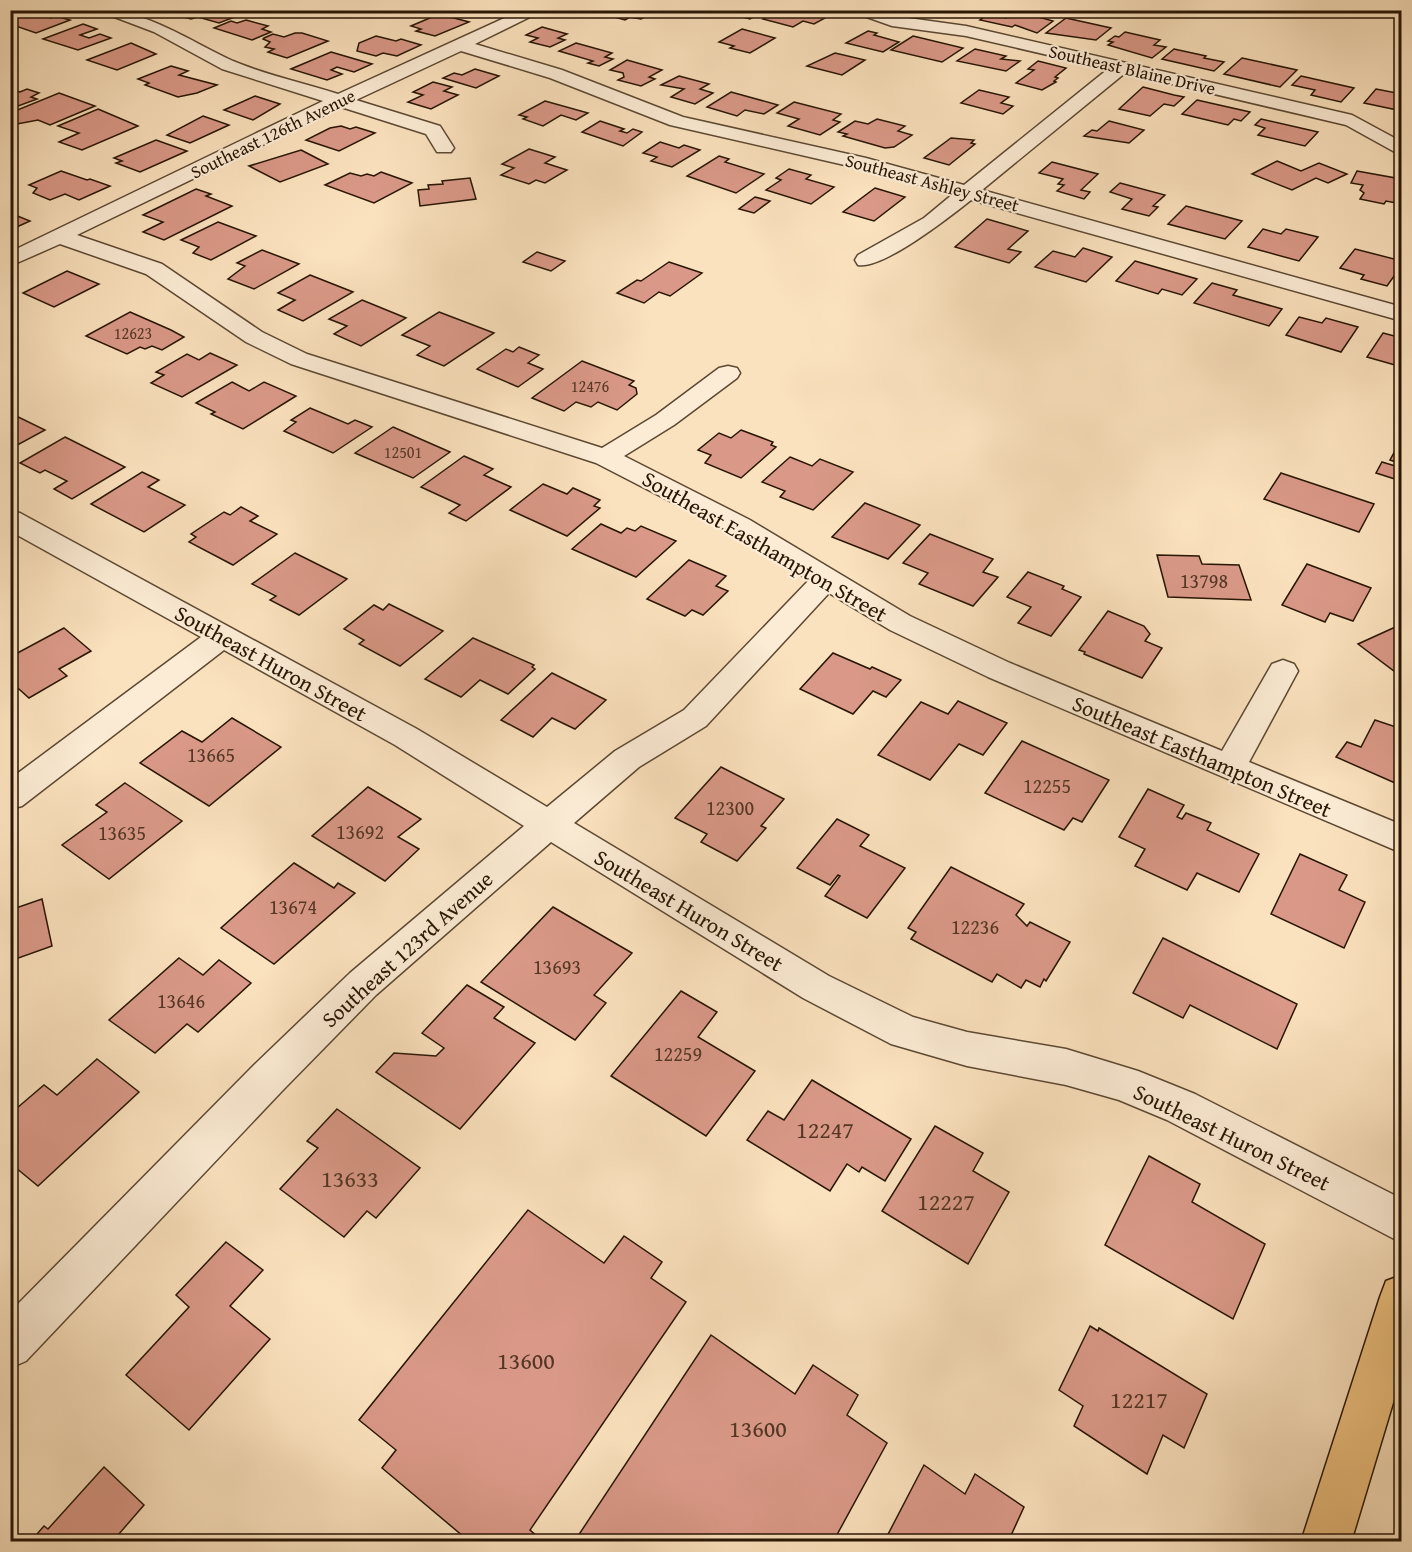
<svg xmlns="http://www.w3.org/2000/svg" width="1412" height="1552" viewBox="0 0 1412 1552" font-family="'Gentium Book Plus',serif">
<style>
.building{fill:#da9988;stroke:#271504;stroke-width:1.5}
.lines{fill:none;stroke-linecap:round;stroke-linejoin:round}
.minor-casing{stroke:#5c4832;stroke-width:3}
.major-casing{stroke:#271504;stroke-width:3}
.minor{fill:#fcecd5;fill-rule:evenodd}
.major{fill:#eec17f;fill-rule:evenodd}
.labels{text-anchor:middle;stroke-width:4.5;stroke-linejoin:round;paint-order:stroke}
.far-number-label{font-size:16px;fill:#543625}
.far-street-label{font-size:18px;fill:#271504;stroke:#fcecd5}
.number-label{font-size:20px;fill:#543625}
.street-label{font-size:22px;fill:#271504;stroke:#fcecd5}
.near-number-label{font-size:24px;fill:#543625}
</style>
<rect width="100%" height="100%" fill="#fbe2be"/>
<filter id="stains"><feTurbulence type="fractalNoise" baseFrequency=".00333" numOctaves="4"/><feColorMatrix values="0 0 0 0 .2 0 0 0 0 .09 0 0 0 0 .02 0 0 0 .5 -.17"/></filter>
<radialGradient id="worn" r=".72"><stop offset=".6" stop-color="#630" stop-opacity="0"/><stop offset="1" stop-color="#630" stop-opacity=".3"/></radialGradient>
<g class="building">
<polygon points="29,10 51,18 56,16 70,20 36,33 10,24 10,16"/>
<polygon points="180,10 244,10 248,12 219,23 198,17 191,19 172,14"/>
<polygon points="448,10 488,10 467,15"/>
<polygon points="589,10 658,10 641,19 630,17 625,20"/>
<polygon points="732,10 765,10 750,19 730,14 735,11"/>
<polygon points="779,10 794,10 825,18 814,24 803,21 793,27 763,19"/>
<polygon points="1013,13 1028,14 1053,21 1037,33 1015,25 1012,27 980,20 989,14 1006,18"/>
<polygon points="439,14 469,22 435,36 416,31 421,29 411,26"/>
<polygon points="1066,18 1111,28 1096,40 1046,33"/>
<polygon points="246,20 268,26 262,29 271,32 252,40 214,28 231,21 237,23"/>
<polygon points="83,24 97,29 80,35 89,38 100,34 111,38 78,50 43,39"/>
<polygon points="542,27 567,34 558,38 565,40 550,47 530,42 538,38 526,35"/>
<polygon points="742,29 775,38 750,53 730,48 734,46 719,42"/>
<polygon points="868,31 877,33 874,35 899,42 883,52 846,43"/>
<polygon points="1125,32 1160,40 1154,45 1166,47 1152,58 1108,45 1113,42 1108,41 1115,36 1119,37"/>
<polygon points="295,33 302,33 328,41 287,58 268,52 274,49 265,47 270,42 263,39 264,38 273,34 284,37"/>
<polygon points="376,36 396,41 401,39 421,45 397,56 383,53 376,56 357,51 359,43"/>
<polygon points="913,36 963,48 942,62 891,50"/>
<polygon points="131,43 156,54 117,70 87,60"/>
<polygon points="576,43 612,53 605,57 613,59 599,66 588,63 593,61 559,51"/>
<polygon points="975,49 1006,56 1001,59 1020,61 1006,71 957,61"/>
<polygon points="1174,49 1206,56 1204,58 1224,62 1214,71 1162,59"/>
<polygon points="331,52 372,64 354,72 337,67 331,70 342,74 327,80 291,69"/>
<polygon points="835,53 865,60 842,75 807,66"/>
<polygon points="1242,58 1297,70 1280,87 1224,74"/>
<polygon points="627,60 662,70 649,77 655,79 641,86 618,80 624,77 623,73 610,70"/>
<polygon points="1038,61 1066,68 1055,77 1058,78 1054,81 1056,82 1042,90 1016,83 1034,70 1028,69"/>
<polygon points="171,66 188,71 179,75 217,85 197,93 178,97 145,85 149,83 138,79"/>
<polygon points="475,69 499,76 476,88 443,78 454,73 462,75"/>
<polygon points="679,76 709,84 700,89 713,93 695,104 671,97 684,89 661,85"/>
<polygon points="1301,76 1354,88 1341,102 1311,95 1315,90 1292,85"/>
<polygon points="433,82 452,87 444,91 458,95 431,109 408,102 423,95 413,92"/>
<polygon points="1143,87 1174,95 1184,97 1174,106 1164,104 1150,116 1119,109"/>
<polygon points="10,89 20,92 27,89 39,93 31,97 37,99 10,109"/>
<polygon points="1376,89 1402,94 1402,111 1364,103"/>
<polygon points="979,90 1009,97 1001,103 1013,106 1003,114 961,103"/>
<polygon points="731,92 778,105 764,114 745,110 737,116 707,107"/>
<polygon points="59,93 95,106 50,125 38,120 17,124 10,121 10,113"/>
<polygon points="255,96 280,104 253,120 224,110"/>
<polygon points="1197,100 1250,112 1241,121 1234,119 1228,125 1182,114"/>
<polygon points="545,101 588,113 576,120 561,115 543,126 523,119 527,117 519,115"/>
<polygon points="794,102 841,114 833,120 840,122 820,135 788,126 799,119 777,113"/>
<polygon points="98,109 138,126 82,150 59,142 79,133 58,126"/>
<polygon points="203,116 229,125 190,143 167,135"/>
<polygon points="877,119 905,126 898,131 912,135 894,147 885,148 843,136 847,134 838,132 855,121 868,124"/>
<polygon points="1261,119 1318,132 1305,146 1258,135 1265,128 1255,125"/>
<polygon points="600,121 624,129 620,131 627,133 633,129 642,132 623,146 582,132"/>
<polygon points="1109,121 1144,130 1129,143 1084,136 1092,130 1097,131"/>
<polygon points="341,126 350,129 356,127 375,133 339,151 306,140 330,128"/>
<polygon points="951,138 974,140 971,143 975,144 949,165 924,158"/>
<polygon points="156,140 187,151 140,172 116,163 122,161 114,158"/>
<polygon points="660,142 679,148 684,145 700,150 672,167 651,161 657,157 643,153"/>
<polygon points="529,149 555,157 545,163 567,170 545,183 536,180 529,184 501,175 514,168 502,164"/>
<polygon points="301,150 328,164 280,182 249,166"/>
<polygon points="719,156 729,159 725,162 764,174 736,193 687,176"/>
<polygon points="1277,161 1301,171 1319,163 1347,174 1328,183 1316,178 1292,190 1252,174"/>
<polygon points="1052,162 1098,174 1081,190 1090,192 1084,199 1057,191 1064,185 1058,184 1063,179 1039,173"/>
<polygon points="789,169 811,175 806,179 834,187 811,204 766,190 781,180 776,178"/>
<polygon points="61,171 87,180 90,179 110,186 79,200 65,194 50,200 33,193 37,188 29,185"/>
<polygon points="1357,171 1401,179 1402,204 1386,201 1384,204 1360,199 1364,193 1360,190 1363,185 1351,183"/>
<polygon points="381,172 412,183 374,203 325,185 350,173 361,176 367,174 374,176"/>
<polygon points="470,178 476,199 420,206 418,190 429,189 428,185 443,184 442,181"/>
<polygon points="1120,183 1165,195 1153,206 1158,207 1149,216 1122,209 1132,199 1110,192"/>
<polygon points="875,188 905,197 874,221 843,212"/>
<polygon points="196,189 211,194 206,196 232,206 164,240 143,232 163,222 143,215"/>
<polygon points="755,197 770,201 754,213 739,209"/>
<polygon points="1186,206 1242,221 1225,239 1168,224"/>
<polygon points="10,213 30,221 10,230"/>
<polygon points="987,219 1028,231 1008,249 1021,252 1009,263 955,247"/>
<polygon points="218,222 256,236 211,260 193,253 199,247 181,240"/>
<polygon points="1263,229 1281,234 1286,229 1318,237 1299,261 1248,247"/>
<polygon points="1083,248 1112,257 1086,282 1035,267 1053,251 1075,257"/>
<polygon points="1355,249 1402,261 1402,265 1387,286 1361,279 1364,275 1340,268"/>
<polygon points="262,250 299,264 254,289 228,279 245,266 237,263"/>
<polygon points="537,252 565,261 551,271 523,262"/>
<polygon points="1135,261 1197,279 1182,295 1162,289 1158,294 1116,281"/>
<polygon points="669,262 702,273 670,296 659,292 644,303 617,293 637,280 641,281"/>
<polygon points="67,271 99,284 54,307 23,293"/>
<polygon points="310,275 353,292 303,321 278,310 295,300 278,293"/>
<polygon points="1212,283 1237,290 1233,295 1282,309 1269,326 1194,303"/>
<polygon points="362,300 406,318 361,346 334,334 347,326 329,319"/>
<polygon points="130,312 171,330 184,337 162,350 152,346 145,349 140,347 127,354 86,336"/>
<polygon points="439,312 494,333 444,366 417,355 430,346 402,335"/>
<polygon points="1299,317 1322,323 1326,318 1358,327 1341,352 1286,335"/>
<polygon points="1383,333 1402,338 1402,367 1367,357"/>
<polygon points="519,347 539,355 528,363 543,369 518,387 477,369 506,349 513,352"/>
<polygon points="210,353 237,365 182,397 151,383 164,375 156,372 187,354 199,360"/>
<polygon points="582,361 634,381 629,385 636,388 637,394 617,410 598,402 591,407 576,402 564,411 532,398"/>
<polygon points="232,382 249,391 264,382 296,396 243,429 211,414 215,412 196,403"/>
<polygon points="310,408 348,424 355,420 372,427 333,453 284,431 296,422 291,420"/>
<polygon points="10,413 45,430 10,449"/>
<polygon points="393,427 450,452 413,478 355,453"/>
<polygon points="741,430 773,442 771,445 776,447 741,478 705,463 711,455 698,450 719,433 731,438"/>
<polygon points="65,437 125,467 72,499 54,489 67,481 45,470 40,473 20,463"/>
<polygon points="1395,451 1402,453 1402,464 1390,460"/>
<polygon points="464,456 493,469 484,475 511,487 466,521 449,513 460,505 421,487"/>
<polygon points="790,457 812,466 820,459 853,472 813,510 780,497 785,491 762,482"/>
<polygon points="1382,462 1402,468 1401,481 1376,473"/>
<polygon points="142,472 159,480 148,487 185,505 144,532 91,504"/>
<polygon points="1281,473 1374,504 1359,532 1264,499"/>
<polygon points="543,484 567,494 573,488 600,500 594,506 600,508 567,536 510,510"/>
<polygon points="865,503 920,525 888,559 832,537"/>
<polygon points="241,507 258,516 250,521 277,534 233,565 189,542 196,537 191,534 224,512 230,515"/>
<polygon points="601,524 621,533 627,528 635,531 641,526 676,541 636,577 572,549"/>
<polygon points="930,534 993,559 983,572 998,577 973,606 919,584 928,573 903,563"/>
<polygon points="295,553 347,579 299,615 270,600 276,596 252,584"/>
<polygon points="1157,555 1199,556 1202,564 1239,565 1251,600 1168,597"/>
<polygon points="689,560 726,576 716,586 728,591 703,615 692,610 685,616 647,599"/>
<polygon points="1307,564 1371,588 1353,621 1330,613 1325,622 1282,605"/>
<polygon points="1028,572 1064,586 1062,589 1081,597 1051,636 1018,623 1031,607 1007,597"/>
<polygon points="389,604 443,631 400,666 359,644 364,640 344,629 374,605 383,610"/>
<polygon points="1108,611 1144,626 1150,634 1145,641 1162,648 1142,678 1084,654 1085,652 1079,650"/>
<polygon points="1402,624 1402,672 1398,674 1358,644"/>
<polygon points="64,628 91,651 59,669 67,676 29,698 10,681 10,657"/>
<polygon points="473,638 534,665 532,667 535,669 508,694 480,680 461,697 425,679"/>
<polygon points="833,653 870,669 872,667 901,680 886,697 873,691 853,714 800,689"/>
<polygon points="552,673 606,700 575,729 552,718 533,737 501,720"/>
<polygon points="958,701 1007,723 983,755 959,744 930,780 878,755 921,702 948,714"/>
<polygon points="232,718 281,747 209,806 140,763 182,731 202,742"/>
<polygon points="1375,720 1402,729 1402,786 1336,757 1347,742 1361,747"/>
<polygon points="1022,741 1109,780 1082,822 1073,818 1064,830 985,793"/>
<polygon points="721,767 784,799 761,826 766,828 737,861 701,842 707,834 675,818"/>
<polygon points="125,783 182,821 109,879 62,845 107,812 96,805"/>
<polygon points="368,787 421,819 398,837 419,849 385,881 312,836"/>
<polygon points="1148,789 1184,805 1177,817 1182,819 1186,813 1211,823 1207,830 1259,854 1239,892 1197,873 1187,890 1135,866 1145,849 1119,837"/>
<polygon points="837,819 869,835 860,846 905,868 867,918 825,896 840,876 838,875 830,885 797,868"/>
<polygon points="1300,854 1347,875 1339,890 1365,902 1344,948 1271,914"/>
<polygon points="294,863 334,888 338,883 355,893 274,964 221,928"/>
<polygon points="951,867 1024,904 1016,915 1027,926 1030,922 1070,942 1046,981 1044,979 1040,987 1026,980 1021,988 997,974 992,982 911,939 916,932 908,928"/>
<polygon points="42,899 52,946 10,961 10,910"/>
<polygon points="553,907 632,953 594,995 606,1003 575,1040 481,982"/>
<polygon points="1163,938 1297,1004 1277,1049 1190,1005 1183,1018 1133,993"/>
<polygon points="179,958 203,975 219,960 251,983 198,1032 187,1024 155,1053 109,1020"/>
<polygon points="467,985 504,1007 494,1018 535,1043 460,1129 376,1072 394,1053 436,1056 444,1048 422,1033"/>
<polygon points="681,991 717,1012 698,1037 755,1071 706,1136 611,1076"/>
<polygon points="97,1059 139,1092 38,1186 10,1163 10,1114 44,1085 57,1095"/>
<polygon points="812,1080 911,1139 885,1181 862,1167 859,1172 847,1164 830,1191 747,1140 768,1111 784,1120"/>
<polygon points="337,1109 420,1168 376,1218 367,1211 344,1237 280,1189 318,1148 307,1141"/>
<polygon points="935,1126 983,1153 973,1171 1009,1192 968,1264 882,1211"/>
<polygon points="1149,1156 1200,1184 1192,1202 1265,1244 1233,1319 1105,1245"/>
<polygon points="528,1210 604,1263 624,1236 662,1262 651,1278 686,1302 530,1530 544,1542 470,1542 382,1468 396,1450 359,1420"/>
<polygon points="226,1242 263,1270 230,1306 270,1339 189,1430 126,1375 189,1307 176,1295"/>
<polygon points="1090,1326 1098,1331 1099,1328 1207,1394 1184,1448 1163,1435 1147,1474 1074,1426 1083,1406 1059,1390"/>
<polygon points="711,1335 795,1394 813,1365 858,1395 847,1415 887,1443 833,1542 574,1542"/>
<polygon points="924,1465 965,1494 975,1474 1024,1507 1008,1542 884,1542"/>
<polygon points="104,1467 144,1505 112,1542 30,1542 44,1526 48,1529"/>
</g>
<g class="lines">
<g class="minor-casing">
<path id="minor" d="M96,10c52,0 91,30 137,51 33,14 71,22 105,33l184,-84h22l-69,34 87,26 121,47 183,41 98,27 144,-116 -142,-33 -74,-10 -45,-16h27l20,6 72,10 386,89 50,27v14l-56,-31 -221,-52 -143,117 420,117v14l-431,-121c-20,16 -89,70 -113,65l-3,-5 3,-5 66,-37 29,-24 -91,-25 -192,-44 -120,-47 -89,-27 -105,49 84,26 14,22 -3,4h-14l-11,-18 -85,-27 -264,128 85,29 100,68 45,22 295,94 54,-33 63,-47 9,-2 9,2 3,5 -3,5 -63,47 -50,31 126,64 160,96 100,47 212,88 50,-87 11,-4 11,4 4,7 -49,91 153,63v28l-414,-176 -98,-47 -61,-37 -123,133 -67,41 -65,56 255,153 84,41 54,15 99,17 72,22 57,23 207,105v44l-235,-123 -48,-20 -53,-15 -99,-19 -76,-22 -88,-46 -252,-156 -175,153 -94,96 -256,270 -16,7v-56l244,-247 96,-92 174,-147 -129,-81 -171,-95 -202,156 -12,3v-30l191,-142 -191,-106v-20l10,2 397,216 130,78 68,-56 69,-41 125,-130 -79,-48 -134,-69 -305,-99 -45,-22 -100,-68 -86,-30 -50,22v-14l313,-151 -101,-32 -68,-37z"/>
</g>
<g class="major-casing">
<polygon id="major" points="1402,1275 1402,1373 1351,1542 1301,1542 1380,1297 1386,1281"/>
</g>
<use href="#minor" class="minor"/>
<use href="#major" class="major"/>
</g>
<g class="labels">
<g class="far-number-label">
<text x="133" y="339">12623</text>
<text x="590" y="392">12476</text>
<text x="403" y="458">12501</text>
</g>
<g class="far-street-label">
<text transform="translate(1132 70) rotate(13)" y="6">Southeast Blaine Drive</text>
<text transform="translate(273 134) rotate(-26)" y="6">Southeast 126th Avenue</text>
<text transform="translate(932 183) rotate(15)" y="6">Southeast Ashley Street</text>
</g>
<g class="number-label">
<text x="1204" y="588">13798</text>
<text x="211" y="762">13665</text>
<text x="1047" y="793">12255</text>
<text x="730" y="815">12300</text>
<text x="360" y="839">13692</text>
<text x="122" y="840">13635</text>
<text x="293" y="914">13674</text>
<text x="975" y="934">12236</text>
<text x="557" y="974">13693</text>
<text x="181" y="1008">13646</text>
<text x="678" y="1061">12259</text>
</g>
<g class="street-label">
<text transform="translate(765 546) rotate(30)" y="8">Southeast Easthampton Street</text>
<text transform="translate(271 663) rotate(29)" y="8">Southeast Huron Street</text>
<text transform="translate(1202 756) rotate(23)" y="8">Southeast Easthampton Street</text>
<text transform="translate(689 910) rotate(31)" y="8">Southeast Huron Street</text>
<text transform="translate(407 949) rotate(-42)" y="8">Southeast 123rd Avenue</text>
<text transform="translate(1232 1137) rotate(26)" y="8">Southeast Huron Street</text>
</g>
<g class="near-number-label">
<text x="825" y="1138">12247</text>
<text x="350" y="1187">13633</text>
<text x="946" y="1210">12227</text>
<text x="526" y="1369">13600</text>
<text x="1139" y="1408">12217</text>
<text x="758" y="1437">13600</text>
</g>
</g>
<rect width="1412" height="1552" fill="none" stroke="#fbe2be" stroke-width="36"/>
<rect x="12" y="12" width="1388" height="1528" fill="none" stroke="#271504" stroke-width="3"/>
<rect x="18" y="18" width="1376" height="1516" fill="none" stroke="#271504" stroke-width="1.5"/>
<rect width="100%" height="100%" filter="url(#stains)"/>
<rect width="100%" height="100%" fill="url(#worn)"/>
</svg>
